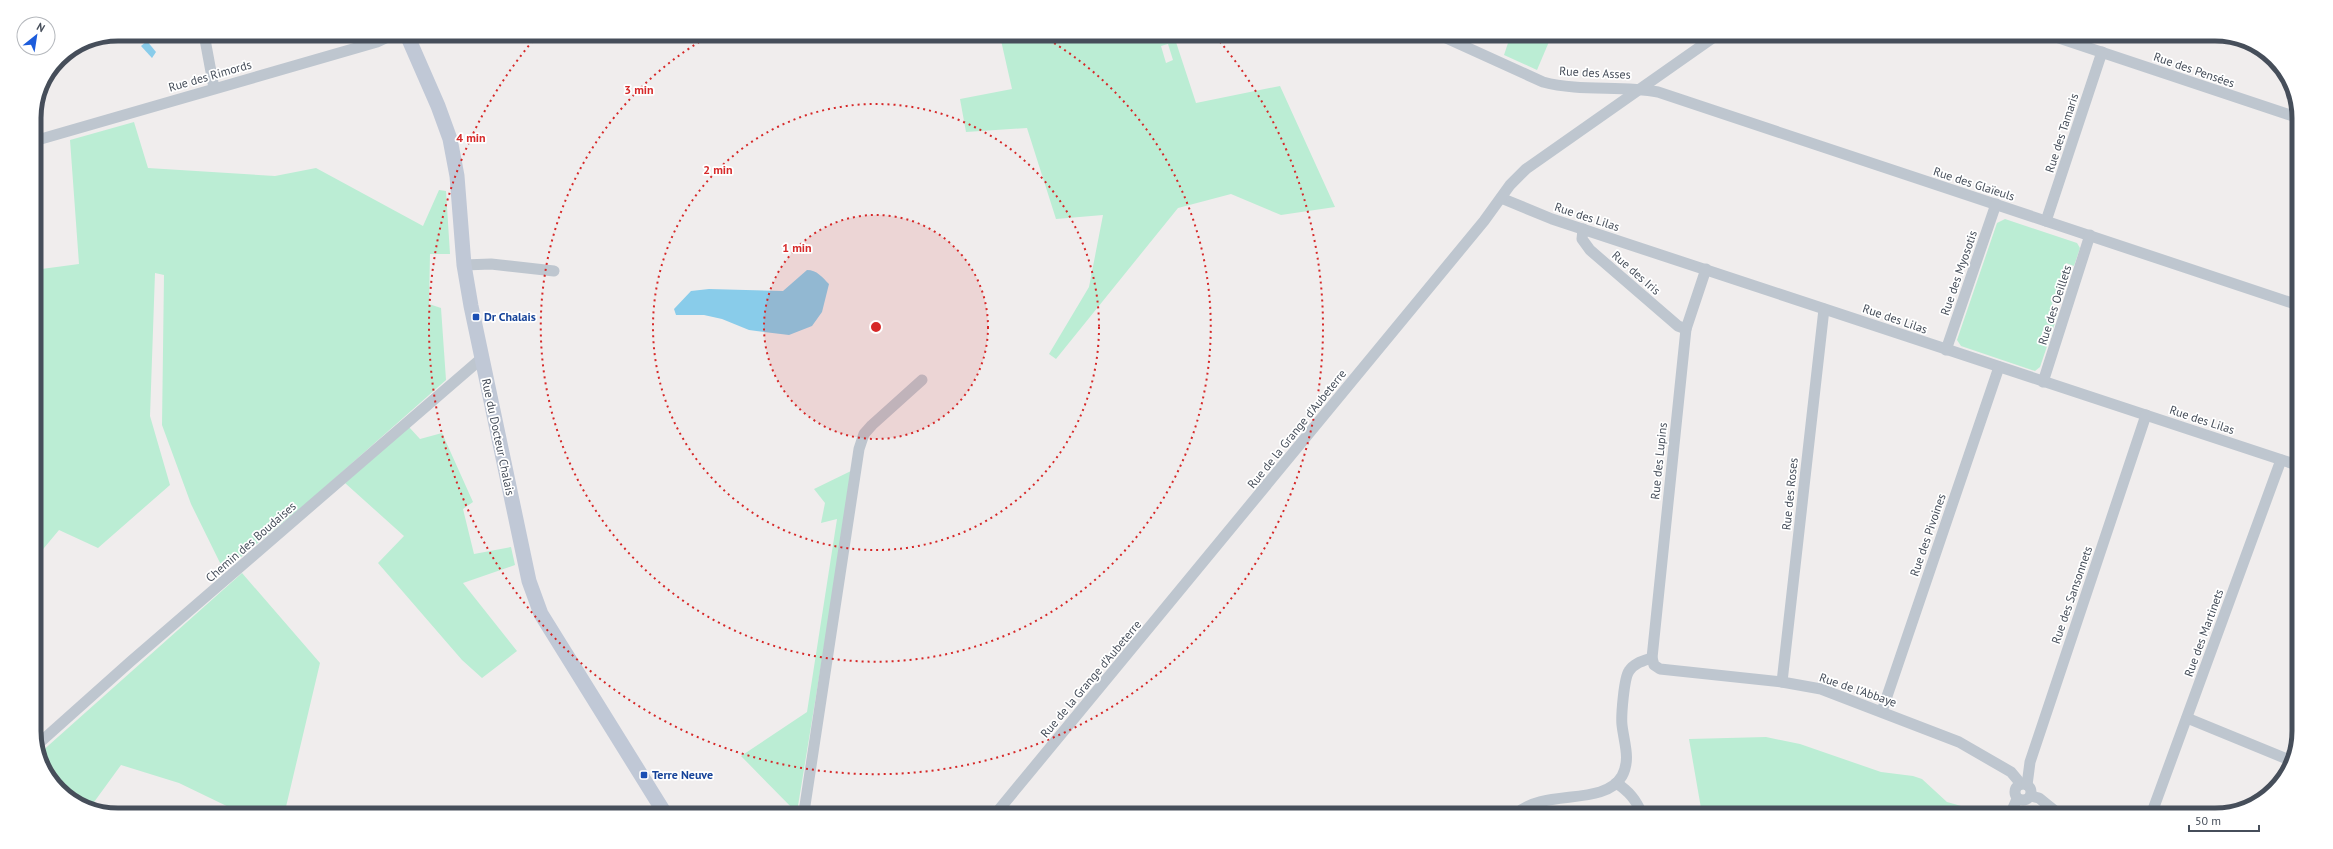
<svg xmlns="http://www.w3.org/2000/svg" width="2333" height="849" viewBox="0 0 2333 849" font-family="'PT Sans',sans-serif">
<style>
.green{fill:#bbedd4;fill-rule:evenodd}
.water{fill:#89ccea}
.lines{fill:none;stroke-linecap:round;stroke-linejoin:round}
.street{stroke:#bec6cf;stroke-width:11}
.secondary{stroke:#c0c8d6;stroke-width:15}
.ring{fill:none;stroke:#d62828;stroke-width:2;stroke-dasharray:2 4}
.transit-dot{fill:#1a4fb4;stroke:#fff;stroke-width:1.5}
.labels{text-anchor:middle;stroke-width:3.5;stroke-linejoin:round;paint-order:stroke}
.street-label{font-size:12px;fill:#464e5a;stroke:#fff}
.transit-label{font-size:12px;font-weight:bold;fill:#164399;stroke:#fff;text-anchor:start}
.rim{fill:none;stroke:#464e5a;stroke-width:5}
.centre{fill:#d62828;stroke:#fff;stroke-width:2}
.ring-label{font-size:12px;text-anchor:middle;font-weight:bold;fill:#d62828;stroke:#fff;stroke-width:3.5;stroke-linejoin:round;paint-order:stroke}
</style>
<rect width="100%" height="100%" fill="#f0eded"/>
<g class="green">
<path d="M1000,36h174l22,67 84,-17 55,121 -54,8 -50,-21 -53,14 -122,151 -7,-5 40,-67 14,-72 -47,4 -29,-91 -61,4 -6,-33 52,-10zM1168,44l5,16 -7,3 -5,-17z"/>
<polygon points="1510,37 1551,37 1537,70 1504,55"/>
<polygon points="134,122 148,168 275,176 316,168 423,226 439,190 446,191 450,254 430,254 429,304 441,308 446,380 308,502 224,571 191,504 162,425 164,275 155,273 150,416 170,485 98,548 59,530 34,560 34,270 79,264 70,140"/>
<polygon points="2005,219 2077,243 2080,248 2074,266 2066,263 2050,310 2058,314 2040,367 2035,371 1961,346 1957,340 1997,223"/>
<polygon points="409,427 420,439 442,433 473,502 463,509 474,554 511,547 515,565 463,583 517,651 482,678 462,660 378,563 404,536 345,483"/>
<polygon points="853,470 797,812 796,812 741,756 807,712 837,519 821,523 825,503 814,489"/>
<polygon points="242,573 320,663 285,811 237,811 179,783 121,765 89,809 51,782 40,753"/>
<polygon points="1766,737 1800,744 1881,772 1913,776 1922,779 1947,802 1993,815 1702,814 1689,739"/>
</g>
<g class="water">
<polygon points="147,41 156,52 152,58 141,46"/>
<path d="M807,270c10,0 15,7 22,14l-7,28 -10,14 -23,9 -40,-5 -27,-11 -18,-4h-28l-2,-6 17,-18 18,-2 74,2z"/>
</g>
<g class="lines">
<g class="street">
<polyline points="204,34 214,88"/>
<path d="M1444,37l99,45c37,10 77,3 115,10l640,213"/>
<polyline points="2059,38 2299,118"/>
<polyline points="34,141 377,42 392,35"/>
<polyline points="1501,198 1552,219 2297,465"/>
<polyline points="2046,221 2102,52"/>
<polyline points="1583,229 1582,239 1590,250 1678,326 1686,329"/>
<polyline points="464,265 491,264 554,271"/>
<polyline points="1706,269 1686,329 1652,658 1654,665 1660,669 1782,682 1821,689 1959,742 2011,772 2021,784"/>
<polyline points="1946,350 1996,204"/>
<polyline points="2043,382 2090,235"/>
<polyline points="1782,682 1824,309"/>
<polyline points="1882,711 1999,367"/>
<polyline points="2187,718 2292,761"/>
<polyline points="37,745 130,662 482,358"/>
<path d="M1616,783c13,8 20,17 26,31"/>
<circle cx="2023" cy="792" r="8"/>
<polyline points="2027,785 2030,762 2146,415"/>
<polyline points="2031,796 2039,798 2060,815"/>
<polyline points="804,812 859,449 864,434 872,425 922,380"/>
<polyline points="997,812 1484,221 1510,185 1526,169 1714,37"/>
<path d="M1516,814c28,-26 88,-7 106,-38 9,-17 2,-33 0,-51 -1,-9 2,-47 7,-54 5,-8 14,-10 23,-13"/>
<polyline points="2010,815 2017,799"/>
<polyline points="2151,815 2281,460"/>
</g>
<polyline class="secondary" points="407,35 438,106 450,139 457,176 464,265 471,306 529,581 541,614 664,812"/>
</g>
<circle cx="876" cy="327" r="112" fill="#d62828" fill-opacity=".12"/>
<g class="ring">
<circle cx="876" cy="327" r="112"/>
<circle cx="876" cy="327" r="223"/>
<path d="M1044 37A335 335 0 1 1 711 35"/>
<path d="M1216 37A447 447 0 1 1 536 37"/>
</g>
<g class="transit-dot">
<rect x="472" y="313" width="8" height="8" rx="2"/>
<rect x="640" y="771" width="8" height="8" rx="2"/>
</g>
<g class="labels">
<g class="street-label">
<text transform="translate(2194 70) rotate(19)" y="4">Rue des Pensées</text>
<text transform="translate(1595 73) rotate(3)" y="4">Rue des Asses</text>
<text transform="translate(210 76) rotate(-16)" y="4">Rue des Rimords</text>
<text transform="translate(2062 133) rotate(-72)" y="4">Rue des Tamaris</text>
<text transform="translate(1974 184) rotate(18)" y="4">Rue des Glaïeuls</text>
<text transform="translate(1587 217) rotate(18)" y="4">Rue des Lilas</text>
<text transform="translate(1636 273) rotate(41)" y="4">Rue des Iris</text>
<text transform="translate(1959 273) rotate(-71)" y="4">Rue des Myosotis</text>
<text transform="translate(2055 305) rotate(-72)" y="4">Rue des Oeillets</text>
<text transform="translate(1895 319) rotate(19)" y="4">Rue des Lilas</text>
<text transform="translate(2202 420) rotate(18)" y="4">Rue des Lilas</text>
<text transform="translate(1297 429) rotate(-51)" y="4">Rue de la Grange d'Aubeterre</text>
<text transform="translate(498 437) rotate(78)" y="4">Rue du Docteur Chalais</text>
<text transform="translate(1659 461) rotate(-84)" y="4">Rue des Lupins</text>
<text transform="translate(1790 494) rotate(-84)" y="4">Rue des Roses</text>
<text transform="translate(1928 535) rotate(-71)" y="4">Rue des Pivoines</text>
<text transform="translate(251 542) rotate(-41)" y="4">Chemin des Boudaises</text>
<text transform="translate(2072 595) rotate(-71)" y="4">Rue des Sansonnets</text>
<text transform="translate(2204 633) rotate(-70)" y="4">Rue des Martinets</text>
<text transform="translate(1091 679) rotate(-50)" y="4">Rue de la Grange d'Aubeterre</text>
<text transform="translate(1858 690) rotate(19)" y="4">Rue de l'Abbaye</text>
</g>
<g class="transit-label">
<text x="484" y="321">Dr Chalais</text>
<text x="652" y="779">Terre Neuve</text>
</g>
</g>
<path d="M0 0H2333V849H0ZM118 41H2215A77 77 0 0 1 2292 118V731A77 77 0 0 1 2215 808H118A77 77 0 0 1 41 731V118A77 77 0 0 1 118 41Z" fill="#fff" fill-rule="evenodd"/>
<path class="rim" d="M118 41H2215A77 77 0 0 1 2292 118V731A77 77 0 0 1 2215 808H118A77 77 0 0 1 41 731V118A77 77 0 0 1 118 41Z"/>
<circle cx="876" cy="327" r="6" class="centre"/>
<g class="ring-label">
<text x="639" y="94">3 min</text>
<text x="471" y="142">4 min</text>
<text x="718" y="174">2 min</text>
<text x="797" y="252">1 min</text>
</g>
<g transform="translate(36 36) rotate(30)"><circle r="19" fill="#ffffff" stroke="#b5b8bd"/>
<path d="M0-3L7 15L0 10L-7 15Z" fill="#1c5cdb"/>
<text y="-6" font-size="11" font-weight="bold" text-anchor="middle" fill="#464e5a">N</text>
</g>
<path d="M2189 825v6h70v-6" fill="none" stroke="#464e5a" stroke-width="2"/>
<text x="2195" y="825" font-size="12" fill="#464e5a" stroke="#ffffff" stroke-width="3" paint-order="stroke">50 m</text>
</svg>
